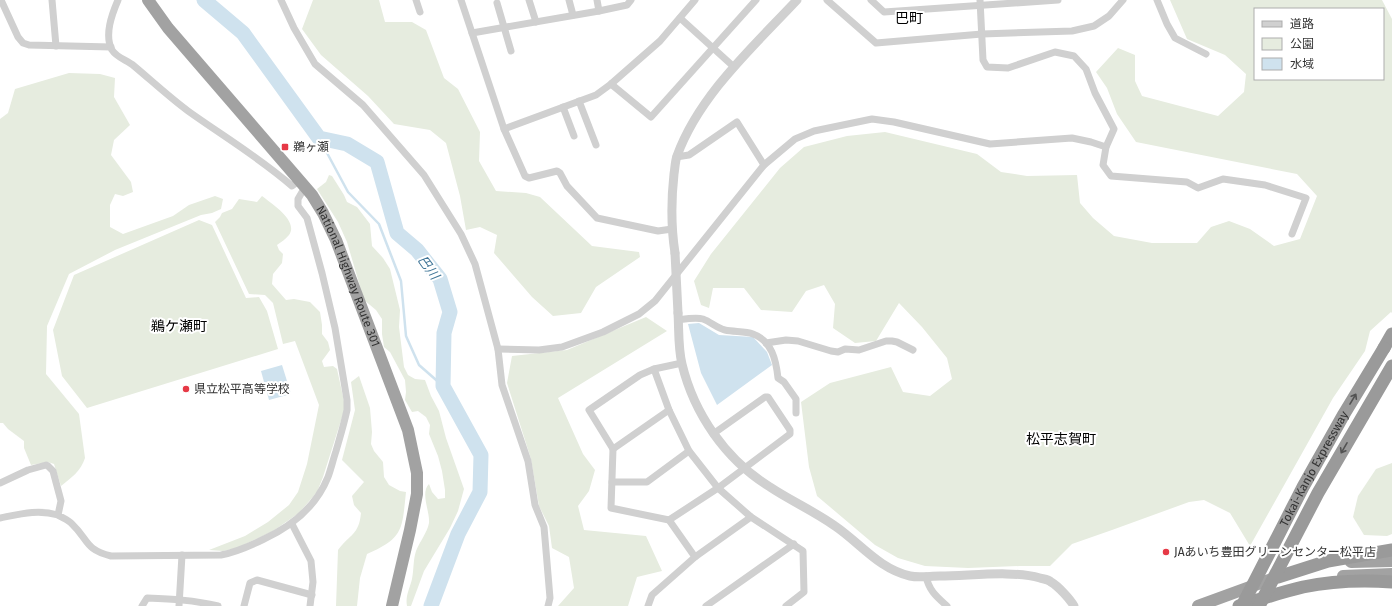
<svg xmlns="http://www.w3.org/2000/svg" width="1392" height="606" viewBox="0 0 1392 606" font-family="'Fira Sans','Noto Sans JP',sans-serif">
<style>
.green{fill:#e6ecdf;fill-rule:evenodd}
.water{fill:#cfe2ee}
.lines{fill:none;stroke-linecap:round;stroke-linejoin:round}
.stream{stroke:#cfe2ee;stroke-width:2.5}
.river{stroke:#cfe2ee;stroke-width:15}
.minor{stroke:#d0d0d0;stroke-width:7}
.tertiary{stroke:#d0d0d0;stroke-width:9}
.trunk{stroke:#a2a2a2;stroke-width:12}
.motorway{stroke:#9a9a9a;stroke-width:13}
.tertiary-bridge{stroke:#d0d0d0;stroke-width:9}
.motorway-bridge{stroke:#9a9a9a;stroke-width:13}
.oneway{stroke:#525252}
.poi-dot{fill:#e63946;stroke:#fff;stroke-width:1.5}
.labels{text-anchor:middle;stroke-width:4;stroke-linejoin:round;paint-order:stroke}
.poi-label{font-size:12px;fill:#333;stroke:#fff;text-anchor:start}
.street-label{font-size:12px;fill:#333;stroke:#fff}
.water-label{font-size:13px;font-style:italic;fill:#3f7597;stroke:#fff}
.quarter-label{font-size:14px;fill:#000;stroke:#fff}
</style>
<rect width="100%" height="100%" fill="#fff"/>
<g class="green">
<polygon points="313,0 379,0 385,22 412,22 426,30 444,78 458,89 480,132 479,161 496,191 526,193 540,197 592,246 639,252 640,257 596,287 581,313 553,316 532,297 494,253 497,235 480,227 466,230 460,196 446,143 430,130 394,124 368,96 321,55 302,29"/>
<path d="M1170,0h212l10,19v294l-1,-1 -21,19 -5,20 -32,47 -83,148 -20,-33 -26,-13 -15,2 -77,28 -40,14 -22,22h-30l-52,2 -43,-2 -27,-8 -23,-13 -58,-49 -8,-29 -8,-65 29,-19 61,-16 12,25 27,4 22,-17 -5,-21 -25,-31 -23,-24 -23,38 -21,2 -22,-15 2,-24 -11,-19 -18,6 -14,21 -31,-2 -17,-22h-31l-4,20 -8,-3 -7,-24 17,-27 69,-86 24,-21 43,-11 38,-4 92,22 24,18 26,4 50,-1 3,28 13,15 21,18 38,7h45l14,-16 18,-6 21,8 24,17 26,-7 17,-43 -20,-22 -161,-32 -19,-28 -10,-26 -11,-16 22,-24 17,7v26l7,15 76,20 26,-24 2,-18 -21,-19 -38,-16zM1255,9h128v70h-128z"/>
<path d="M69,73l31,1 15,4 -1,19 16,28 -16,15 -3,15 20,27 2,10 -10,4 -8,-2 -5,11v22l13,7 50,-18 16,-11 26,-9 8,3 -2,10 -9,4 -11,2 -86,35 -46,24 -22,52 -1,48 33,40 6,44c-4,13 -14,20 -24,28l-7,-22 -6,-2 -17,3 -7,-17v-7l-16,-12 -5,-6h-3v-304l8,-6 7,-24z"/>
<path d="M329,175l3,1 12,19 3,7 10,5 13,17 2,22 11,12 7,11 10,41 -1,17 5,40 4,8 7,4 10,1 6,16 8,15 7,27 18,51 -6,22 -8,17 -26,43 -13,35h-4c-2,-10 3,-18 5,-27 2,-10 1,-19 4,-28 4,-10 11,-18 13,-28 1,-12 -9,-30 0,-39l3,8 6,7 7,-1v-8l-3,-19 -4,-15 -9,-22 1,-9 -4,-8 -8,-6 -6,1 -7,-12 1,-8 -1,-12 -15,-28 -6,-5 -2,-13v-15l-6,-9 -12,-10 -17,-58 -9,-20 -21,-33 9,-7z"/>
<path d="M262,196c10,8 37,25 27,39 -3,4 -8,7 -12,10l2,5 4,4 -1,9 -9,11 -1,10 14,16 8,-1 16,3 10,10 2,13v9l6,8 2,8 -8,11 2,6 9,-1 4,3 7,32v10l-21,66 -6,15 -18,21 -26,18 -36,17 -14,3 -14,-1 36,-14 23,-14 21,-17 9,-13 9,-28 12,-59 -24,-64 -12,3 -10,-41 -8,-8 -16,-1 -34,-72 5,-5 2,-4 10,-4 7,-10 18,3z"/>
<polygon points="199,220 212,225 246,298 259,297 267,311 278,349 87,408 62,376 53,330 74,275"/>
<polygon points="646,317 667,331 558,398 583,454 595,470 589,491 578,506 584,530 646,536 662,571 637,577 628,606 558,606 574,588 569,557 552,548 549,526 539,506 531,459 507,383 512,356 567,350"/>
<path d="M359,376l11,32 2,24 -1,12 3,7 9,11 1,15 5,8 11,6 6,1c-4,37 -2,46 -39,62l-7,24 -3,28h-21l2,-56c12,-16 21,-15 23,-37l-7,-8 -2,-9 12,-14 -22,-22 13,-50 -4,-28z"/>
<polygon points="1392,463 1392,534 1387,536 1364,535 1353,517 1358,496 1376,469"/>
</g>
<g class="water">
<polygon points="699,323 719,335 753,337 767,352 772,365 717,405 701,373 688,324"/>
<polygon points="282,365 291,394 269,400 261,371"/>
</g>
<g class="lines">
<polyline class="stream" points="319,138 348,192 379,224 401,281 406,336 419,365 443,386"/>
<polyline class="river" points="204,0 243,33 319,138 347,144 377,162 397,233 417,250 440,279 450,312 444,333 443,386 481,455 480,492 458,534 431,606"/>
<g class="minor">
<polyline points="1,0 18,37 23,43 29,45 111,47"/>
<polyline points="52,0 56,46"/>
<path d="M118,0c-6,14 -14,35 -6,50 5,8 15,10 22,16 18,15 35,31 54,45 35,25 72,47 104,75l8,-6"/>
<polyline points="281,0 294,28 315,64 363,105 424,175 461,234 475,264 498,349 502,385 528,461 535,505 544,527 550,598 548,606"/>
<polyline points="416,0 420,12"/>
<polyline points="461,0 504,129 525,176 529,178 557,171 560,173 567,186 597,218 658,231 672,229"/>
<polyline points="529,0 536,22"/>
<polyline points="569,0 573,15"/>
<polyline points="597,0 599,11"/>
<polyline points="827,0 876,43 982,34 1072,31 1094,26 1109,16 1123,0"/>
<polyline points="871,0 884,12 1058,0"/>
<polyline points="980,0 983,60 987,67 1008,68 1055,52 1074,56 1086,69 1095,93 1114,129 1106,147 1103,165 1111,176 1187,182 1198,188 1223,179 1265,185 1306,198 1292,234"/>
<polyline points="1157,0 1167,24 1175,38 1206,54"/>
<polyline points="497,3 511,51"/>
<polyline points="680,18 734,67"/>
<polyline points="472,33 599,11 627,5 631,0"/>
<polyline points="611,84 651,117 756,0"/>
<polyline points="579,101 596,145"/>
<polyline points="563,107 574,136"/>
<polyline points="504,129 596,95 611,84 660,41 695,0"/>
<polyline points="676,157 689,155 737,122 764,165"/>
<path d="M678,320c7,-1 18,-3 25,-1 8,3 14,9 22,11 9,2 20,1 28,4 19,7 23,26 25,44l6,4 12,17v14"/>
<polyline points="766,343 786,340 798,341 831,351 838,352 845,349 859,350 886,341 892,341 897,342 913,350"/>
<polyline points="498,349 539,350 562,347 603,332 639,314 655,301 764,165 795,139 814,131 872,119 894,122 990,144 1072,138 1091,142 1106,147"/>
<polyline points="682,363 654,369 640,375 589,410 613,449 611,508 669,520 695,557"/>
<polyline points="654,369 669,410 689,451 718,488 751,517 803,551 804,592 786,606"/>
<polyline points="613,449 669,410"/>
<polyline points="612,482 647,482 689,451"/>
<path d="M0,483l28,-13 18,-5 2,1 5,5 8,30 -3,14c5,3 11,5 14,9 17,16 12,25 39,32l110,-1c16,-3 29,-9 43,-16 28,-13 52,-32 64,-62 3,-8 5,-17 8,-26 4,-14 8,-27 11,-41v-10l-12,-72 -13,-55 -15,-55 -9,-12v-7l7,-12"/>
<path d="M0,518c20,-4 38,-9 58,-3"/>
<polyline points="669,520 718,488 790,434 790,430 768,397 765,397 713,434"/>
<polyline points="292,524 311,561 313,582 310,606"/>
<path d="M926,576c3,15 11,21 21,30"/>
<path d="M142,606l5,-8c24,1 47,2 71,8"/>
<polyline points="179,606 182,555"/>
<polyline points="244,606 250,583 257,580 312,595"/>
<polyline points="648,606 652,595 695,557 751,517"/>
<polyline points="706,606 794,544"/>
</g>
<g class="tertiary">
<path d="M675,253c-4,-26 -4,-52 -1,-79 1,-6 1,-12 3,-18 22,-61 77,-110 120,-156"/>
<path d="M678,313c1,16 0,35 4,51 12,50 44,96 88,123 21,14 44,24 65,39 25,17 44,43 75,50 9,2 20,0 30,0 30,0 72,-6 100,2 3,1 8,1 11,4 7,4 19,17 23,24"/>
</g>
<g class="trunk">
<path id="s1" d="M148,0l20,28 144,167 11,18 13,27 72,190 9,43v21l-7,36 -18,76"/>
<polyline points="1351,562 1392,561"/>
<polyline points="1343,576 1392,574"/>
<polyline points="1198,606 1280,576"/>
</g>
<g class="motorway">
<polyline points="1384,348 1392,334"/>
<polyline points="1278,577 1328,561 1392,550"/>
<path d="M1239,606c21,-7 43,-14 64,-19 29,-6 60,-7 89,-5"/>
</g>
<polyline class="tertiary-bridge" points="675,253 678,313"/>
<g class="motorway-bridge">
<path id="s2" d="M1242,606l61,-119 41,-73 40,-66"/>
<polyline points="1259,606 1318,493 1392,366"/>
</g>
</g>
<defs><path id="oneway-shaft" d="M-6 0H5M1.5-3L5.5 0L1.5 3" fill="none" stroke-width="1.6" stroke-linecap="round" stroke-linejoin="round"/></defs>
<g class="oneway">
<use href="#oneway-shaft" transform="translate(1353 399) rotate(-59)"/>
<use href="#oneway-shaft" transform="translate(1344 448) rotate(120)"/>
</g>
<g class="poi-dot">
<rect x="281" y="143" width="8" height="8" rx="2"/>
<circle cx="186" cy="389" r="4"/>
<circle cx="1166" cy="552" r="4"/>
</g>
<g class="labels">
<g class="poi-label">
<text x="293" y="151">鵜ヶ瀬</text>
<text x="194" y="393">県立松平高等学校</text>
<text x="1174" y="556">JAあいち豊田グリーンセンター松平店</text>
</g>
<g class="street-label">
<text dy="4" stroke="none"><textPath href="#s1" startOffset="344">National Highway Route 301</textPath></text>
<text dy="4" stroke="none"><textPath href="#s2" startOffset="155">Tokai-Kanjo Expressway</textPath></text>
</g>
<g class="water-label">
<text transform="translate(429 267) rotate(54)" y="5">巴川</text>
</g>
<g class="quarter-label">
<text x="909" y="23">巴町</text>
<text x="179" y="331">鵜ケ瀬町</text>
<text x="1061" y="444">松平志賀町</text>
</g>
</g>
<rect x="1254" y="8" width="130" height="72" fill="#ffffff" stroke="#adadad"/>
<rect x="1262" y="21" width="20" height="6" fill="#d0d0d0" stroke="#adadad"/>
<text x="1290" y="28" font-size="12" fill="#333333">道路</text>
<rect x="1262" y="38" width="20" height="12" fill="#e6ecdf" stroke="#adadad"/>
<text x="1290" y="48" font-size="12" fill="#333333">公園</text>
<rect x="1262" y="58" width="20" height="12" fill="#cfe2ee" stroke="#adadad"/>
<text x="1290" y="68" font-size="12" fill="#333333">水域</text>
</svg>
